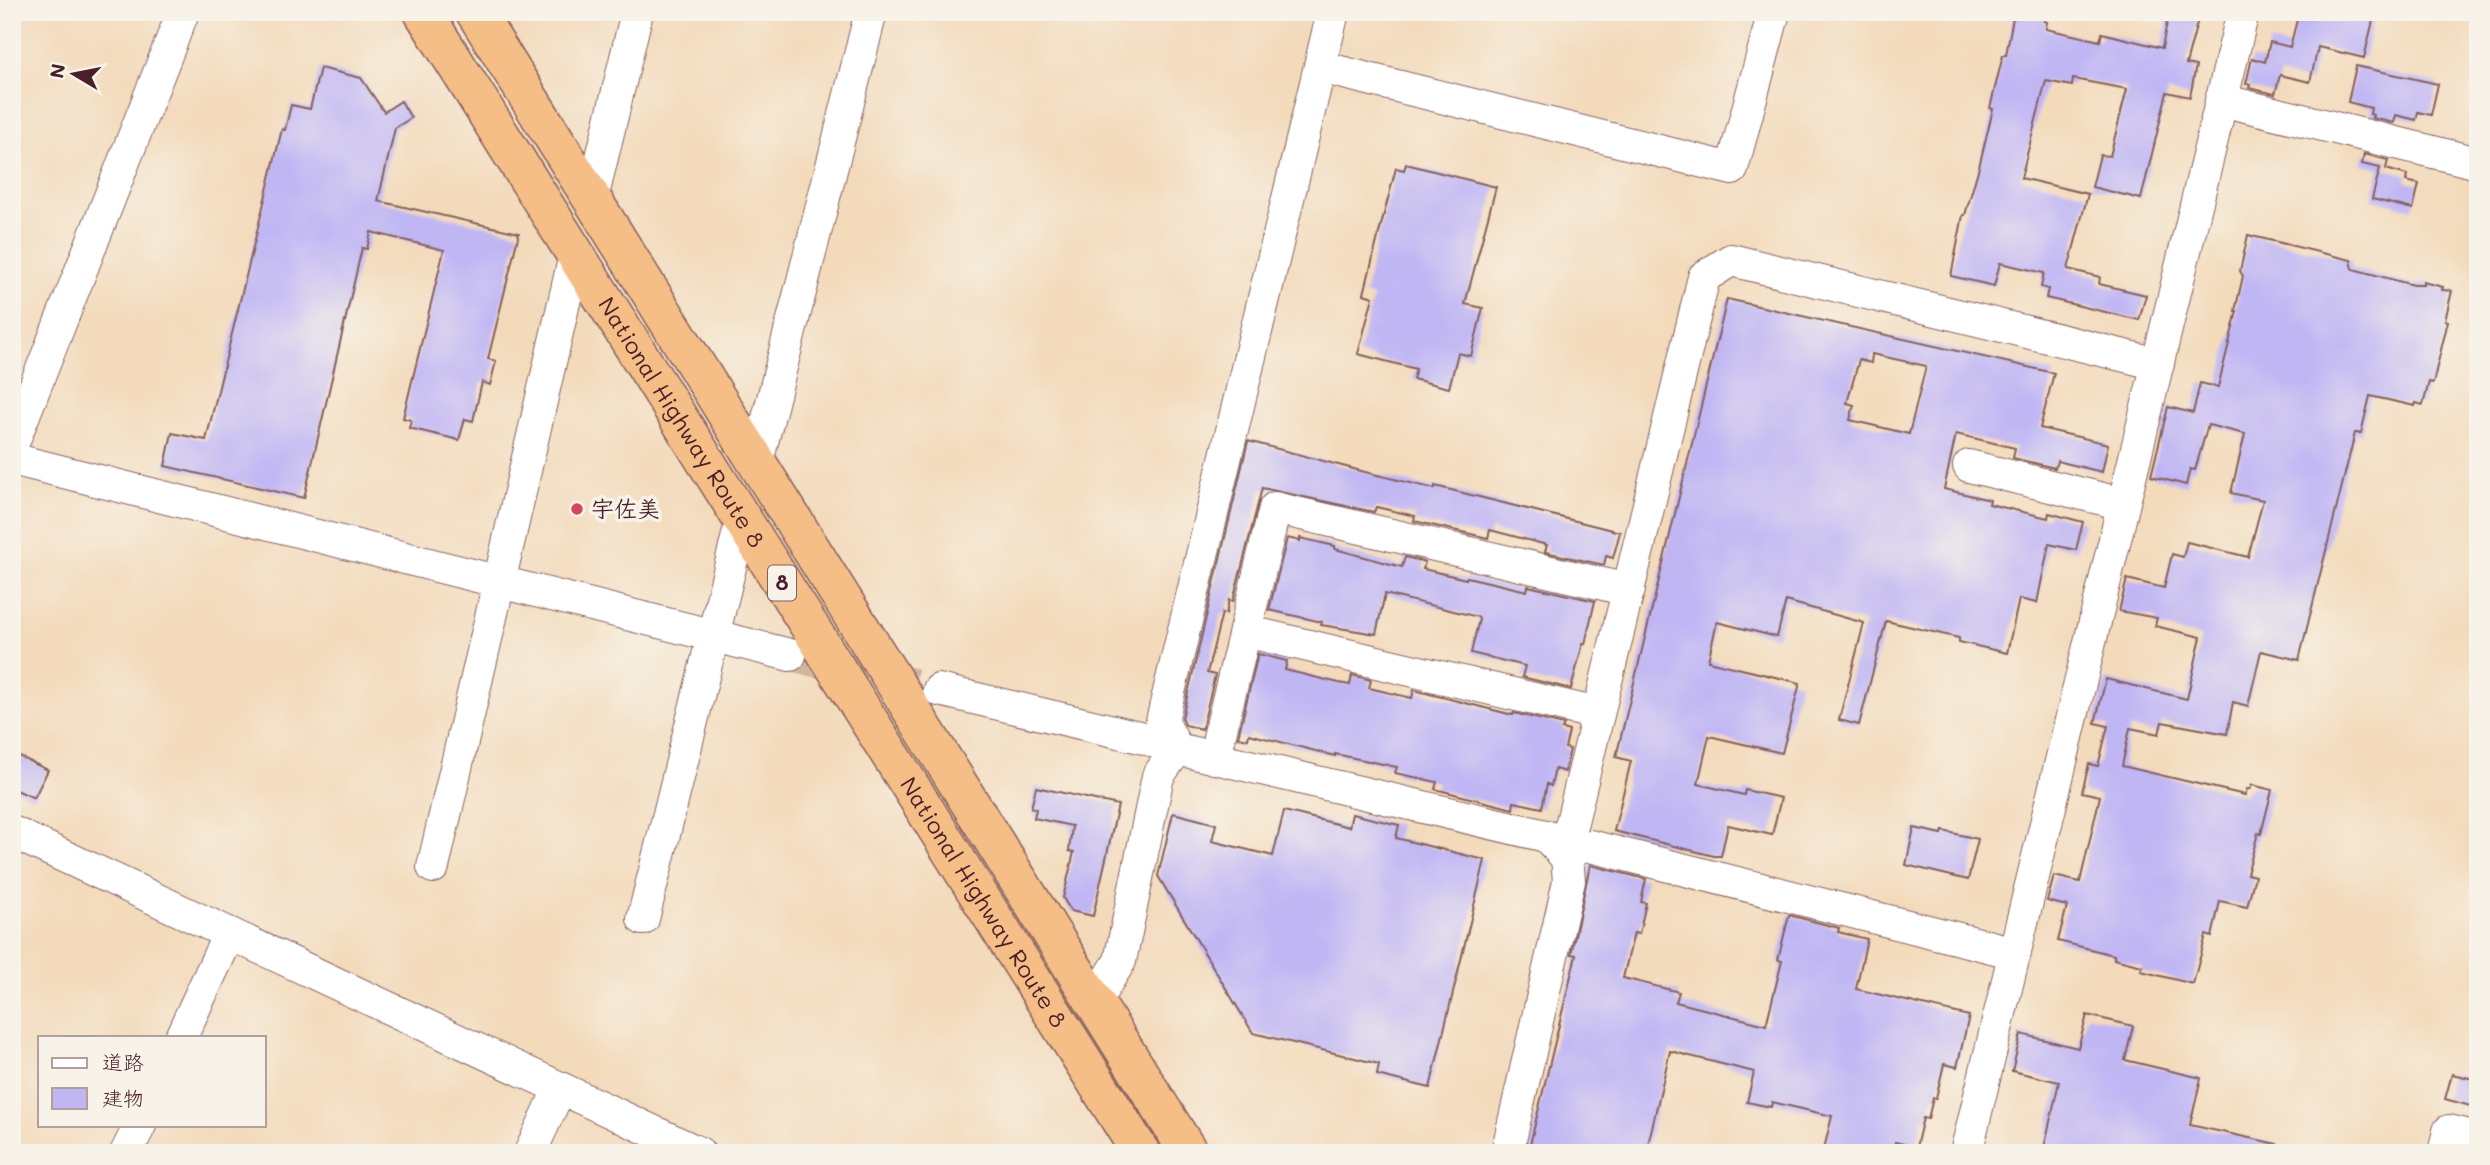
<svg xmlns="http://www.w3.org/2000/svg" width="2490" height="1165" viewBox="0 0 2490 1165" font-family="Mali,'Klee One',sans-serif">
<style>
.building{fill:#c0b6f4;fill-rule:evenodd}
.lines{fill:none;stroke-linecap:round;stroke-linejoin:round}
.minor-tunnel{stroke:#d1b59e;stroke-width:32;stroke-dasharray:32 16;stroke-linecap:butt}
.minor-casing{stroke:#85605d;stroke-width:34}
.highway-casing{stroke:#85605d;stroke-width:41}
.minor{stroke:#fff;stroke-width:32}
.highway{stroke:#f6be87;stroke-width:38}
.poi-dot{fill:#d1495b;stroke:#f7f3e8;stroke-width:2.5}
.labels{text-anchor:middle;stroke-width:7;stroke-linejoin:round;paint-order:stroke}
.shield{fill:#f7f3e8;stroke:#7e5f64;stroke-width:2}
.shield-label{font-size:21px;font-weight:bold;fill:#4a1f2b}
.street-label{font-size:23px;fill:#4a1f2b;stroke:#f7f3e8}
.poi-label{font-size:23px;font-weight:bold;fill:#4a1f2b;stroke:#f7f3e8;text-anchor:start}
</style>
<rect width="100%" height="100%" fill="#f7f3e8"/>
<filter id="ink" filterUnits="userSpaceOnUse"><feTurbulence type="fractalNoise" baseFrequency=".0143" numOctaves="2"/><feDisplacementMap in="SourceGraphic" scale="14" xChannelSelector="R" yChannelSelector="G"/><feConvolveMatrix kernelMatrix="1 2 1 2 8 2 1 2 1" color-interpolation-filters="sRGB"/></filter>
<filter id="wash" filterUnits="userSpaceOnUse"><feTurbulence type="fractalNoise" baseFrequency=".00686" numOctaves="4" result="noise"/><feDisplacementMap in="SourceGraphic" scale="28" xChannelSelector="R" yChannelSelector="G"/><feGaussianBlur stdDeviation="1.57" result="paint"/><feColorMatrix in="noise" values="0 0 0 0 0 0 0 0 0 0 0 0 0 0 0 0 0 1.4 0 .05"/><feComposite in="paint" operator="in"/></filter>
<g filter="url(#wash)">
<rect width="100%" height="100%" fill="#f3dabb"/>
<g id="blocks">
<g class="building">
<polygon points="2014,12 2046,12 2044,21 2047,22 2046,29 2100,41 2102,33 2162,48 2169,12 2200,12 2186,64 2196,66 2190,97 2167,92 2141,199 2092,187 2100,155 2110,156 2127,89 2073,79 2072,86 2046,81 2021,178 2088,194 2068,269 2100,277 2099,284 2146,295 2139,320 2046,298 2048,289 2041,287 2044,273 2000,263 1994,286 1951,276 1963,215 1965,215 1979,167 1993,109 1990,108 2003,55 2006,55"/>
<polygon points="2299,12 2375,12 2364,58 2318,47 2310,82 2280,75 2275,94 2249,88 2250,84 2246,84 2252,58 2265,62 2270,42 2290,47"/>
<polygon points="2356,66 2438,84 2431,115 2418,112 2416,120 2396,115 2394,123 2372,118 2373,115 2370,114 2371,108 2348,102"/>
<polygon points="320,68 361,78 384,112 401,101 411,118 395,128 378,201 519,233 488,359 496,361 490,385 482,382 473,421 465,419 459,440 409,428 411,420 403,418 444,250 371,232 367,249 362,248 304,498 165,466 172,433 206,440 282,129 285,130 291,105 310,109"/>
<polygon points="2364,154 2388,160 2386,169 2407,175 2406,181 2419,184 2413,209 2372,199 2380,168 2362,164"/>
<polygon points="1406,164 1496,187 1465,304 1483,308 1471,356 1458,353 1449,388 1413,379 1416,369 1358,354 1373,297 1364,294 1378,237 1396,168 1404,170"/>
<polygon points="2248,235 2351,260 2353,269 2413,285 2423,285 2423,282 2443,287 2442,290 2452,291 2445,320 2448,321 2433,383 2429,382 2423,405 2416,403 2415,406 2370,396 2361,433 2355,433 2299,660 2261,651 2248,706 2233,702 2227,734 2162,722 2159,734 2130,728 2122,766 2245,795 2247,789 2250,789 2252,785 2272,790 2261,834 2258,833 2247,874 2255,876 2247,907 2220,901 2212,937 2206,935 2193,984 2141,971 2142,966 2114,959 2114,955 2058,941 2067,906 2047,901 2054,876 2080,882 2100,796 2082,792 2089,764 2098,766 2108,726 2095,723 2106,679 2187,699 2201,637 2155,626 2157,618 2119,611 2127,579 2164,588 2172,554 2183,557 2187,542 2248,557 2263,500 2231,493 2245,434 2208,425 2195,470 2190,469 2186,485 2151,476 2168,407 2193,413 2200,383 2218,387 2237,311 2235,311 2243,276 2240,271"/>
<path d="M1727,299l327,74 -14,55 68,16 -6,28 -45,-11 -2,7 -42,-10 2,-10 -59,-14 -12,55 46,11 -1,4 59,14 1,-5 34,9 -7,28 -27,-6 -12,59 -18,-4 -12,54 -48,-11v-4l-73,-17 -27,104 -20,-5 25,-97 -78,-22 -9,36 -60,-15 -9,39 92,22 -18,70 -73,-17 -11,48 46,11 1,-5 36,8 -9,37 -44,-10 -7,31h-7l-100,-25 17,-70 -15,-4zM1872,354l54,12 -17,68 -59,-14 4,-15 -7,-2 12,-43 12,3z"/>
<polygon points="1248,441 1365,472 1435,489 1435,486 1620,532 1613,558 1606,556 1604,565 1545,552 1547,545 1490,530 1488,538 1414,521 1415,516 1376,507 1374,512 1262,488 1233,601 1229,600 1226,614 1222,613 1207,673 1215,675 1202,729 1185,725 1182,718"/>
<polygon points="1287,538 1300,541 1300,538 1335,546 1335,549 1402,567 1405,557 1425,562 1423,569 1466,579 1467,577 1527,591 1528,586 1595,601 1585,644 1583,643 1571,689 1522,677 1525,666 1471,653 1479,619 1478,617 1385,594 1376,634 1321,625 1322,622 1269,610"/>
<polygon points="1258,654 1287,661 1285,670 1339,683 1350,685 1352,675 1371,680 1369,688 1412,698 1414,690 1513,715 1514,713 1564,725 1562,729 1569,731 1565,748 1570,749 1565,772 1555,769 1551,786 1547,784 1542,808 1514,802 1513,809 1435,789 1437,782 1395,773 1397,767 1335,754 1335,756 1249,734 1248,739 1238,737"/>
<polygon points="12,753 48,770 34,798 12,788"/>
<polygon points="1036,787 1118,805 1093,916 1071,911 1063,898 1074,852 1069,851 1072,826 1034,818 1036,809 1031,808"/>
<polygon points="1284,811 1349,827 1352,814 1399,825 1396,838 1485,860 1430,1088 1377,1075 1379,1064 1253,1033 1158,876 1173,813 1216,824 1212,841 1273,856"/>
<polygon points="1914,828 1942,834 1943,831 1978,839 1968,880 1906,865"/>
<polygon points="1590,865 1646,879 1641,902 1646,903 1639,934 1634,933 1623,978 1679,992 1676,1002 1766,1025 1782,961 1778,960 1789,915 1839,928 1838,932 1867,939 1856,989 1969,1016 1957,1067 1944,1064 1936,1098 1933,1098 1928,1119 1923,1118 1916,1147 1895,1142 1892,1153 1823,1153 1832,1116 1772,1102 1771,1107 1747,1102 1754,1072 1670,1051 1646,1153 1528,1153 1576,955 1571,954"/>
<polygon points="2087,1015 2133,1026 2125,1060 2201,1078 2190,1125 2277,1144 2276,1153 2065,1153 2044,1148 2059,1082 2012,1071 2021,1034 2078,1048"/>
<polygon points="2452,1074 2478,1080 2474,1107 2445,1099"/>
</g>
</g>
</g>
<g filter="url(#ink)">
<use href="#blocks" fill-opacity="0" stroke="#85605d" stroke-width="2"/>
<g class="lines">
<polyline class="minor-tunnel" points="790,655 939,690"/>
<g class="minor-casing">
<g id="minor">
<polyline points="1320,67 1732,169 1774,12"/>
<polyline points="2221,100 2478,163"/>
<polyline points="592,199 637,12"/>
<polyline points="12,445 183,12"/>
<polyline points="12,459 790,655"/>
<polyline points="757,462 871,12"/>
<polyline points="1969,466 2123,504"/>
<polyline points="1245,631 1598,714"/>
<polyline points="939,690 1148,739 1177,749"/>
<polyline points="1177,749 1162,721 1333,12"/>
<polyline points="1214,758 1275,508 1629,590"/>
<polyline points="12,832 699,1153"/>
<polyline points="1561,851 1572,822 1704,277 1731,260 2158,364"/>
<polyline points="1561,851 1590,846 2015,953"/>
<polyline points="433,867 575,255"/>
<polyline points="643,919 742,519"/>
<polyline points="1095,1001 1120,961 1158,776 1177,749 1546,836 1567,858 1569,881 1507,1153"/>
<polyline points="181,1037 229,934"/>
<polyline points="126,1153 140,1125"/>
<polyline points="530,1153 560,1088"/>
<polyline points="1966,1153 2243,12"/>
<polyline points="2444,1153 2449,1131 2478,1138"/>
</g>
</g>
<g class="highway-casing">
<g id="highway">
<path id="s1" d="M423,12l718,1141"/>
<polyline points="475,12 1189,1153"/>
</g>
</g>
<use href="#minor" class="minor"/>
<use href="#highway" class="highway"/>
</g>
</g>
<circle class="poi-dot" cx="577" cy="509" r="7"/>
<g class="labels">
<rect class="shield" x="768" y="565.5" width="28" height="35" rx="5"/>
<g class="shield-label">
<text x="782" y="590">8</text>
</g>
<g class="street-label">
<text dy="8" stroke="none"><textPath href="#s1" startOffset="485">National Highway Route 8</textPath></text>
<text dy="8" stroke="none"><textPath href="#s1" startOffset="1052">National Highway Route 8</textPath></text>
</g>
<g class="poi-label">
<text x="591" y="517">宇佐美</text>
</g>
</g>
<rect width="2490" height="1165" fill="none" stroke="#f7f3e8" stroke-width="42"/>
<rect x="38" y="1036" width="228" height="91" fill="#f7f3e8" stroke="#b29e9c" stroke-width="2"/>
<rect x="52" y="1058" width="35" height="10" fill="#ffffff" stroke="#b29e9c" stroke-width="2"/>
<text x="102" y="1070" font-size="21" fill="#4a1f2b">道路</text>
<rect x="52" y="1088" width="35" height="21" fill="#c0b6f4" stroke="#b29e9c" stroke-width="2"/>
<text x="102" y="1106" font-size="21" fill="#4a1f2b">建物</text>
<g transform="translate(74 74) rotate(280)" stroke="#f7f3e8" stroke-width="5" paint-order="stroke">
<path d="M0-5L12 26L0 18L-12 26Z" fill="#4a1f2b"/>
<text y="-10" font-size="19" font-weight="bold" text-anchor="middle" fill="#4a1f2b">N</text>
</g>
</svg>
